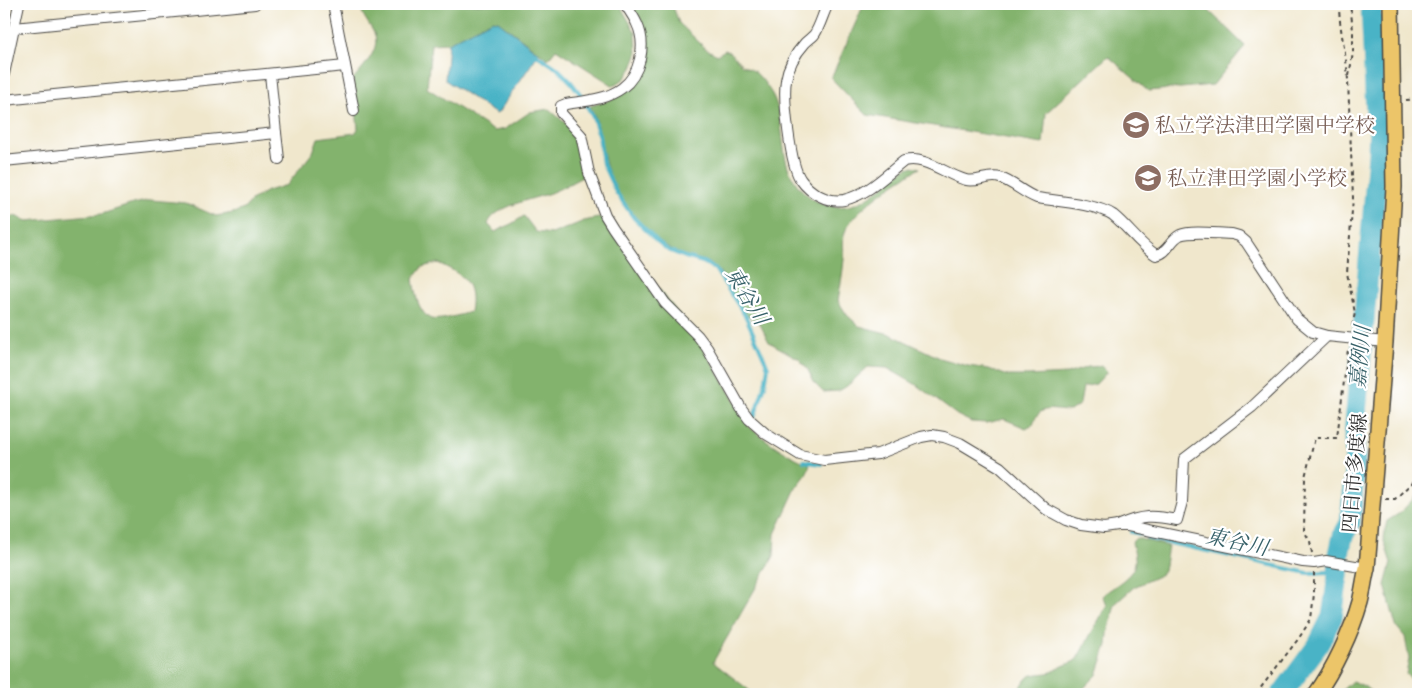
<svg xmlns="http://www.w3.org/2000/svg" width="1422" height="698" viewBox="0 0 1422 698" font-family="Alegreya,'Noto Serif JP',serif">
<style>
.forest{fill:#83b36d;stroke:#576f4c;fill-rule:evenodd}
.water{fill:#48b3c6;stroke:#3a6f78}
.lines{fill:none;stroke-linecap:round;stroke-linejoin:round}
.stream{stroke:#48b3c6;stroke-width:4}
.river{stroke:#48b3c6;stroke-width:21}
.street-casing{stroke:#494743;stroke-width:12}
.primary-casing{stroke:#494743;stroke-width:18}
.path{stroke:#494743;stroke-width:2;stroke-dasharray:4 4;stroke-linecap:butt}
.street{stroke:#fff;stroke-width:10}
.primary{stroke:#ecc569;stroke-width:15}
.labels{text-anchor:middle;stroke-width:4.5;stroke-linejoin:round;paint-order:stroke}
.education-label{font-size:20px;fill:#785e54;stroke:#fff;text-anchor:start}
.street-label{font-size:20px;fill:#2b2b2b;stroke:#fff}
.water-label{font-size:21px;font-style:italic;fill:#376169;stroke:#fff}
</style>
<rect width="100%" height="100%" fill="#fff"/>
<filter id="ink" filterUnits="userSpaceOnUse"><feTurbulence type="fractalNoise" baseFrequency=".02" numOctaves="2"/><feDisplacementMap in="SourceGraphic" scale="10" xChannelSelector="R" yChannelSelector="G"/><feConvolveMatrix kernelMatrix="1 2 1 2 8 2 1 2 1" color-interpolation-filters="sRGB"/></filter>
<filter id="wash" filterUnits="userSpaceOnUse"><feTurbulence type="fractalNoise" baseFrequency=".0096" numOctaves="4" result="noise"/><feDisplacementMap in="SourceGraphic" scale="20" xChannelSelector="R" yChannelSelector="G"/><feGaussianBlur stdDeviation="1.12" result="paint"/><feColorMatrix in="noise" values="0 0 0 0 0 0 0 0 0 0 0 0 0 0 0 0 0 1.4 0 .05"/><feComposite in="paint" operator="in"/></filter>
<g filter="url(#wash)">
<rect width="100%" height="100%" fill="#f0e7cc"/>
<g class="forest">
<path d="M367,4h252l17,29 1,22 -5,13 -7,10 -11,8 -58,-37 -8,10 -50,-38 -5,-1 -45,23 -17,1 -4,44 67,43 11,-2 25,-17 19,-3 22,19 7,8 8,39c-12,6 -23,13 -36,18 -16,6 -56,13 -62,31l7,8 18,-9 11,-7 12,16 16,2 32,-13 19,-4 95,122 50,84v3c19,15 39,30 62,38l-4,11 -10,13 -21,46 -1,22 -61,106 41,32h-750v-477l11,-1 12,5 75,-7 31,-10 18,-4 35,3 30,13 17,-3 11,-4 8,-9 15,-9 20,-6 26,-33 5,-14 37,-5 3,-4 -5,-50c9,-11 29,-30 21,-46 -3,-7 -9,-13 -12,-21zM438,263c25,12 37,19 32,49 -7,2 -35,11 -41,6 -12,-9 -14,-26 -16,-39l9,-12z"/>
<path d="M631,4h41l7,19 26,25 12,7 8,-5c7,3 12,10 17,15 4,2 7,3 10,5 8,5 15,16 20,24 11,19 9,49 15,70 9,32 43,54 75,37 15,-8 29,-22 43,-32l8,-3 7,2c-19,10 -69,43 -75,64 -3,8 -1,19 -1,27 -1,14 -4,28 -6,42l9,14 12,11 31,8 50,24 28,8 21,3 19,7h20l39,-2 21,-7 13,-1 6,6 -11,12 -13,3 -3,17 -10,7c-18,0 -30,-8 -37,13l-7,4 -22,-9 -18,4 -15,-1 -14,-7 -42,-31 -28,-16 -19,-1 -21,19 -8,5 -16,1 -8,-8 -7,-14 -9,-11 -30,-17 -9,-18 -15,-10 -26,-43c-12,-13 -26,-12 -41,-18 -7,-3 -14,-8 -20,-13 -23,-20 -46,-49 -53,-79 -5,-19 -5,-38 -15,-55 10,-3 21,-5 29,-11 20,-15 33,-39 26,-64 -3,-10 -9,-19 -14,-27z"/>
<polygon points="864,4 1202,4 1245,46 1213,85 1148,91 1108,56 1046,113 1043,144 867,115 831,78"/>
<polygon points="1418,494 1418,684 1415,684 1406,674 1409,659 1405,637 1396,626 1385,585 1391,563 1383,538 1387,521 1400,513"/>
<path d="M1136,538l32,8 -4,25 -2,3 -28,13 -19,17 -7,30 -1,11 -10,30 -19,19h-60c9,-20 10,-19 30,-21 6,-1 10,-5 15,-7 6,-3 10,-3 14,-7l30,-54 -5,-9c11,-10 32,-19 33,-34 1,-7 -2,-14 -3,-20z"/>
<polygon points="1352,681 1364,686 1374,694 1338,694"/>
</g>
<polygon class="water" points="493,20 498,21 539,53 498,113 496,114 445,80 448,43"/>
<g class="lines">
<g class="stream">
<polyline points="537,55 557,68 571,82 581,95 593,117 599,135 603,164 616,192 634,218 657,241 668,250 685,257 703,262 715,269 746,317 768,367 765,385 754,417"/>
<polyline points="804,461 821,464"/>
<polyline points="1131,532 1146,535 1147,538 1308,573 1328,572 1338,576"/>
</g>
<polyline class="river" points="1282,694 1318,645 1332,617 1338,576 1339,554 1343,536 1350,523 1355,461 1354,437 1378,155 1379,130 1376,112 1371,4"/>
</g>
</g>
<g filter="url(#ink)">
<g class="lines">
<g class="street-casing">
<g id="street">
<polyline points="333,4 354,111"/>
<path d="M625,4c4,6 9,13 12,20 10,21 3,51 -15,64 -16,12 -38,13 -56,16l-5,2v7l20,22 8,38 16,42 8,13 52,75 33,33 9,12 34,60 8,11 17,15 34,21 24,5 54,-6 43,-17 11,-2 12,2 16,6 40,24 46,42 20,11 15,5 23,3 14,-2h10l175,36 11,1 12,-2 41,7"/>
<path d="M828,4c-5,9 -8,23 -14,31 -3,3 -6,5 -9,8 -9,10 -17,23 -19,37 -3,18 4,86 15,100 9,13 27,23 43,20 23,-5 42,-25 60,-39 21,-6 42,14 62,19 11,3 23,-6 34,-2 13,4 23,15 37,20 20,3 60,6 76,17 15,12 26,29 43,40 12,-2 14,-15 24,-20 12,-5 39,-1 52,-1l7,2 7,6 51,77 16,13 14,4"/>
<polyline points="14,28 255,4"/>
<polyline points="4,74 19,4"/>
<polyline points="4,100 345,66"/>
<polyline points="276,133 279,159"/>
<polyline points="4,161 276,133 270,74"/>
<path d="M1119,525c23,-10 33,-10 58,-5l5,-18 2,-43 68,-52 75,-71 58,6"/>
</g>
</g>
<g class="primary-casing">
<path id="primary" d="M1316,694c17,-23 36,-63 44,-92 3,-11 4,-23 7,-34l18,-226 9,-155 -3,-183"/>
</g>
<g class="path">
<path d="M1339,4c0,26 8,51 9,77l5,117 -6,75 8,40 -3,14"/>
<polyline points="1349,76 1353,53 1353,30 1350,4"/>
<polyline points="1406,100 1418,99"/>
<polyline points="1385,499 1395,499 1418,477"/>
<polyline points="1312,553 1310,541 1304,531 1305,477 1315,438 1337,438 1348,349"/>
<polyline points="1256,694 1299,638 1311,619 1314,594 1314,573"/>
</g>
<use href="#street" class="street"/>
<use href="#primary" class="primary"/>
</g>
</g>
<defs>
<g id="school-disc" transform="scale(1.4375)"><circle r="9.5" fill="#8d6e63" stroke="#fff"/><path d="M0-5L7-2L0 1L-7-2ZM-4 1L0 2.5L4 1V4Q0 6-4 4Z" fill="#fff"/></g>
</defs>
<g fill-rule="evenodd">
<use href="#school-disc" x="1136" y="125"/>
<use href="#school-disc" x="1148" y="178"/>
</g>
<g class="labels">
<g class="education-label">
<text x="1155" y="132">私立学法津田学園中学校</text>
<text x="1167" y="185">私立津田学園小学校</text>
</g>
<g class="street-label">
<text transform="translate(1354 473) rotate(-85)" y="7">四日市多度線</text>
</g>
<g class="water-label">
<text transform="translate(747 296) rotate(59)" y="7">東谷川</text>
<text transform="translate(1360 357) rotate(-85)" y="7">嘉例川</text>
<text transform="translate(1237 542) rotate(12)" y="7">東谷川</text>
</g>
</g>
<rect width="1422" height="698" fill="none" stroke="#fff" stroke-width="20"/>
</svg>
